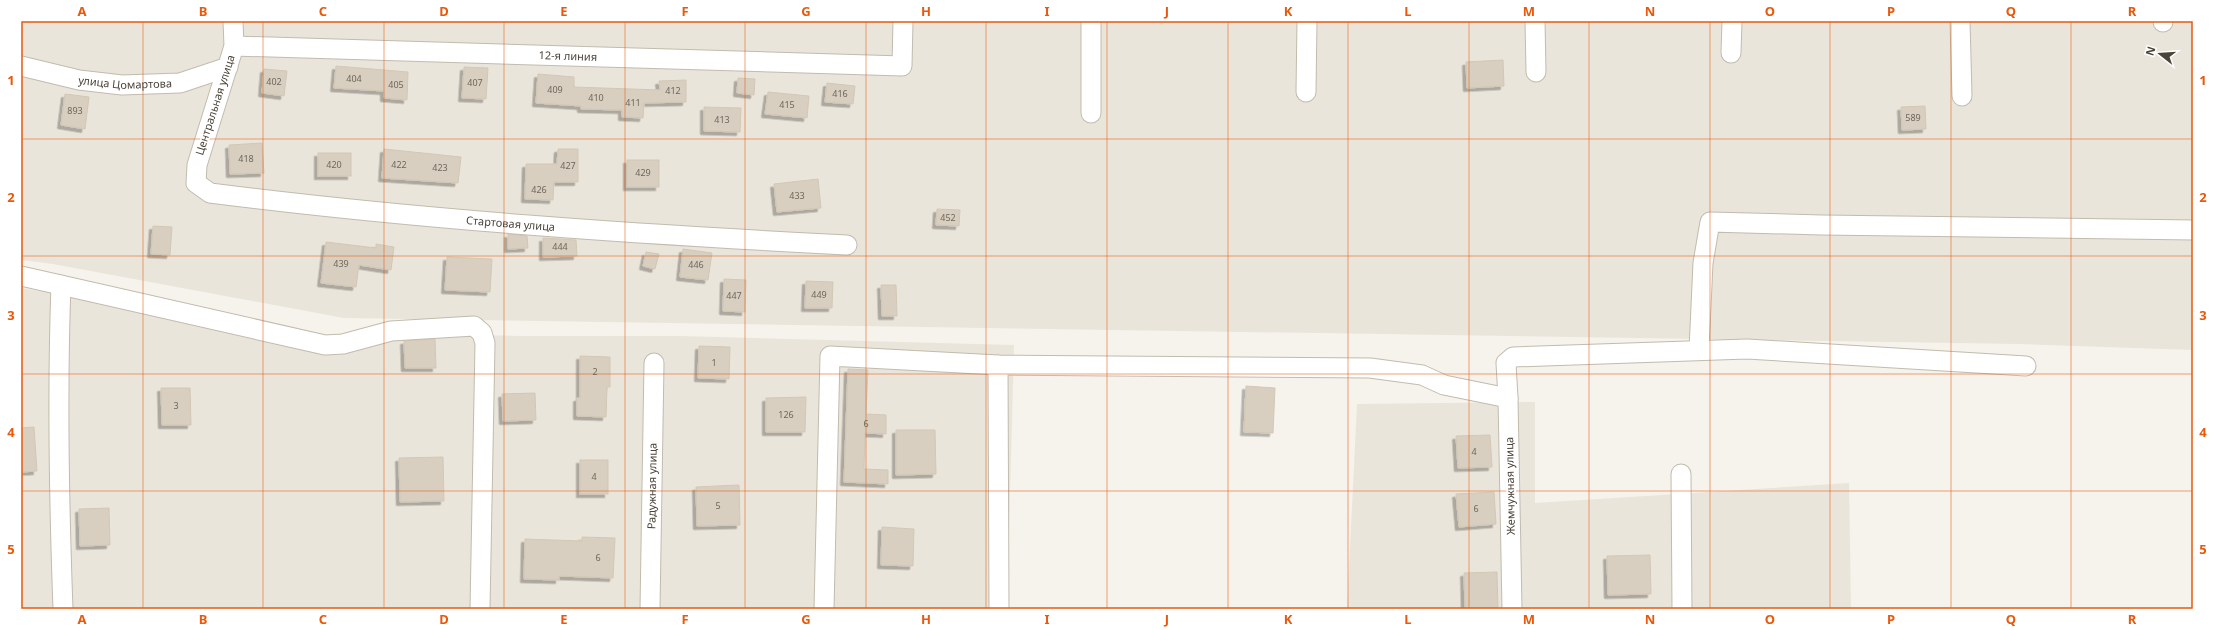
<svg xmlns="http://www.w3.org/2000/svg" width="2214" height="630" viewBox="0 0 2214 630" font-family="'Noto Sans',sans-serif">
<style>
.residential{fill:#eae5da}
.building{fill:#d8cfc1;stroke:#d3c7b4;filter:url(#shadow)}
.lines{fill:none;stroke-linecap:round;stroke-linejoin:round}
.minor-casing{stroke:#c2bbae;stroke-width:21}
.minor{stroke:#fff;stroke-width:19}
.grid{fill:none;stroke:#e8590c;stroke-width:1;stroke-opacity:0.55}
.labels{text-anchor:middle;stroke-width:3.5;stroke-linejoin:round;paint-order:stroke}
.number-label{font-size:9px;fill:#6e675b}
.street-label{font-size:11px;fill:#4b4439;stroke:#fff}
.neatline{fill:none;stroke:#e8590c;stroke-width:1.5}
.grid-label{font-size:13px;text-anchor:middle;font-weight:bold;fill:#e8590c}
</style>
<defs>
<filter id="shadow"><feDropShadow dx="-3.5" dy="3.5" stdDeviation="0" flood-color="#0004"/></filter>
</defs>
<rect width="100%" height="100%" fill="#f6f3ec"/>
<g class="residential">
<polygon points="21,21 2193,21 2193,350 2019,344 344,318 53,264 21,260"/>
<polygon points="21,288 83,298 320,347 394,333 521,336 680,336 1014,345 1007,609 21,609"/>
<polygon points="1535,402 1535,503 1849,483 1851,609 1347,609 1357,404"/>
</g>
<g class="building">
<polygon points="1503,60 1504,86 1467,88 1466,62"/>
<polygon points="336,66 408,72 407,100 384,98 384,91 334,88"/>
<polygon points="464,67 488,68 486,99 462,98"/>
<polygon points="264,69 287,71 284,96 262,93"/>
<polygon points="538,74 574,77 574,87 660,90 659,81 686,80 686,102 644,103 643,118 622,117 622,110 581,109 581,106 536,103"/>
<polygon points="738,78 755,79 754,95 737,93"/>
<polygon points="827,83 855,86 853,104 825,102"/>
<polygon points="768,92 809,96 807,118 765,114"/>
<polygon points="65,94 89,97 85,129 61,125"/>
<polygon points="1925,106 1926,129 1902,130 1901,107"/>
<polygon points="704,107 741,108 740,132 704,131"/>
<polygon points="262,143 264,173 230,174 229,145"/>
<polygon points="384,149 461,157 458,183 382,178"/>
<polygon points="558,149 578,149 578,182 554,182 553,200 525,199 526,164 557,164"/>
<rect x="318" y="153" width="33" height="23"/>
<rect x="627" y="160" width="32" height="27"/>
<polygon points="818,179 821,208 777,212 774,184"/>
<polygon points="937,209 960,210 959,226 936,225"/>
<polygon points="153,226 172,227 170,255 151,254"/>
<polygon points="508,234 527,236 528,248 508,249"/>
<polygon points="543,238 576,240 577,256 543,257"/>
<polygon points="326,242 376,248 376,244 394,247 391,270 359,265 356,287 321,283"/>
<polygon points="683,249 712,253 708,280 680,277"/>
<polygon points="646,252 659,254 655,269 643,266"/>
<polygon points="447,257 492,259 490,292 445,290"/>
<polygon points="724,279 746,280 745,312 723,311"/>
<polygon points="806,281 833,282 832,308 805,308"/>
<polygon points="881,285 896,285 897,316 882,316"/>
<polygon points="435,339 436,368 405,368 404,341"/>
<polygon points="699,346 730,347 729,379 698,378"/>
<polygon points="580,356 610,357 610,387 607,387 606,417 577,416 577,398 580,398"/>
<polygon points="848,369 868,370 866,414 886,415 886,434 865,433 864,469 888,470 888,484 844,482"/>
<polygon points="1246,386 1275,388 1273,433 1244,432"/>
<polygon points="161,388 190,388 191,425 162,425"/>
<polygon points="535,393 536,420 503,421 502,394"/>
<polygon points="806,397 805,432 766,432 766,398"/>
<polygon points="34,427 37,471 21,472 21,428"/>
<polygon points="896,430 935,430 936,474 896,475"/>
<polygon points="1490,435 1492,467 1458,468 1456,436"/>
<polygon points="443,457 444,501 400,502 399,458"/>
<rect x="580" y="460" width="28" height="34"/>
<polygon points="739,485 740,525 697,526 696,487"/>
<polygon points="1494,492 1496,524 1459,527 1456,494"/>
<polygon points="109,508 110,545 80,546 79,509"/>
<polygon points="882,527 914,529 913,566 881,565"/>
<polygon points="582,537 615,538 613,578 559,576 559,580 524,579 525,539 582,541"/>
<polygon points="1650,555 1651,594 1608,595 1607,556"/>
<polygon points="1497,572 1498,609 1465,609 1464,573"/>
</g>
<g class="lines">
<g class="minor-casing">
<g id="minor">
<path id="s1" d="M233,21l1,25 -37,119 -1,18 14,10c212,27 424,41 637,52"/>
<polyline points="1535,21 1536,72"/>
<polyline points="1960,21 1962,96"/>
<polyline points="2163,22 2163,21"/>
<path id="s2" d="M234,46l668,20 1,-45"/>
<polyline points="1731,53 1732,21"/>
<path id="s3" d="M21,66l58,14 43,5 58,-2 48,-16"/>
<polyline points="1306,92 1307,21"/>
<polyline points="1091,113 1091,21"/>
<polyline points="21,276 325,345 343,344 391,331 474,326 482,333 485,343 480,609"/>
<path d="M61,285c-4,108 -2,216 2,324"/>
<polyline points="1699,350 1703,263 1710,222 1822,225 2193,230"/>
<polyline points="998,365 999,609"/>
<polyline points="1681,474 1682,609"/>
<path id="s4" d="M650,609l4,-246"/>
<polyline points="824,609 830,356 998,365 1370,368 1422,375 1444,385 1508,398"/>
<polyline points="1512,609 1508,398 1506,363 1513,357 1747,349 2026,366"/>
</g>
</g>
<use href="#minor" class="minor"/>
</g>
<path class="grid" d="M143,21v588M263,21v588M384,21v588M504,21v588M625,21v588M745,21v588M866,21v588M986,21v588M1107,21v588M1228,21v588M1348,21v588M1469,21v588M1589,21v588M1710,21v588M1830,21v588M1951,21v588M2071,21v588M21,139h2172M21,256h2172M21,374h2172M21,491h2172"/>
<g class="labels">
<g class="number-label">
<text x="354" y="82">404</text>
<text x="274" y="85">402</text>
<text x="475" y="86">407</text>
<text x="396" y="88">405</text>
<text x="555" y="93">409</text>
<text x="673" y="94">412</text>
<text x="840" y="97">416</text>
<text x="596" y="101">410</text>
<text x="633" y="106">411</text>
<text x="787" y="108">415</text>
<text x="75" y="114">893</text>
<text x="1913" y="121">589</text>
<text x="722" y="123">413</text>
<text x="246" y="162">418</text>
<text x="334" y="168">420</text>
<text x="399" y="168">422</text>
<text x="568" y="169">427</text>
<text x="440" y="171">423</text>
<text x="643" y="176">429</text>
<text x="539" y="193">426</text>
<text x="797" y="199">433</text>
<text x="948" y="221">452</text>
<text x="560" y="250">444</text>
<text x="341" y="267">439</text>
<text x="696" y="268">446</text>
<text x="819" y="298">449</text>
<text x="734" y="299">447</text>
<text x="714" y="366">1</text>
<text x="595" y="375">2</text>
<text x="176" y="409">3</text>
<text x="786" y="418">126</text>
<text x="866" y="427">6</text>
<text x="1474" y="455">4</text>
<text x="594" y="480">4</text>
<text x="718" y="509">5</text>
<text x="1476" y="512">6</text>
<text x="598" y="561">6</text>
</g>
<g class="street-label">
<text dy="4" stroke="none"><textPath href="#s2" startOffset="334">12-я линия</textPath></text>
<text dy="4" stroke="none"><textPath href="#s3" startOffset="106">улица Цомартова</textPath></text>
<text transform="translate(215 105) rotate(-72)" y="4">Центральная улица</text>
<text dy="4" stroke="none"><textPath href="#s1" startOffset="487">Стартовая улица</textPath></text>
<text dy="4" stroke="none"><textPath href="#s4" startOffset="123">Радужная улица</textPath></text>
<text transform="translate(1510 486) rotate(-91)" y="4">Жемчужная улица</text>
</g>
</g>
<rect width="2214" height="630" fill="none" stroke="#ffffff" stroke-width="44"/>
<g transform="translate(2160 54) rotate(287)" stroke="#ffffff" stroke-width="3" paint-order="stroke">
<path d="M0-3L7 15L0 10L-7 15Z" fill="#4b4439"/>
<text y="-6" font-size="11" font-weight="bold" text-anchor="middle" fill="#4b4439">N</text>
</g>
<rect x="22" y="22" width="2170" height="586" class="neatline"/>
<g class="grid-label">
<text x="82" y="16">A</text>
<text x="203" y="16">B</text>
<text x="323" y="16">C</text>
<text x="444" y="16">D</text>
<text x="564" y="16">E</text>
<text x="685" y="16">F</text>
<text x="806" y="16">G</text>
<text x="926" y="16">H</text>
<text x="1047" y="16">I</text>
<text x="1167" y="16">J</text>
<text x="1288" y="16">K</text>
<text x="1408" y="16">L</text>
<text x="1529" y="16">M</text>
<text x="1650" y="16">N</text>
<text x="1770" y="16">O</text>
<text x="1891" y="16">P</text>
<text x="2011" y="16">Q</text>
<text x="2132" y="16">R</text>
<text x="11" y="85">1</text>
<text x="2203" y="85">1</text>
<text x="11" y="202">2</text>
<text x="2203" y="202">2</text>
<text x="11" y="320">3</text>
<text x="2203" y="320">3</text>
<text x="11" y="437">4</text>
<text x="2203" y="437">4</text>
<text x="11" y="554">5</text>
<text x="2203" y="554">5</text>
<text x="82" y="624">A</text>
<text x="203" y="624">B</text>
<text x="323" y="624">C</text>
<text x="444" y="624">D</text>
<text x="564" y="624">E</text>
<text x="685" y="624">F</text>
<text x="806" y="624">G</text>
<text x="926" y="624">H</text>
<text x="1047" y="624">I</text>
<text x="1167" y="624">J</text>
<text x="1288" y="624">K</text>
<text x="1408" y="624">L</text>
<text x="1529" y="624">M</text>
<text x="1650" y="624">N</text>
<text x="1770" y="624">O</text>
<text x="1891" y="624">P</text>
<text x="2011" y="624">Q</text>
<text x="2132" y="624">R</text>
</g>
</svg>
